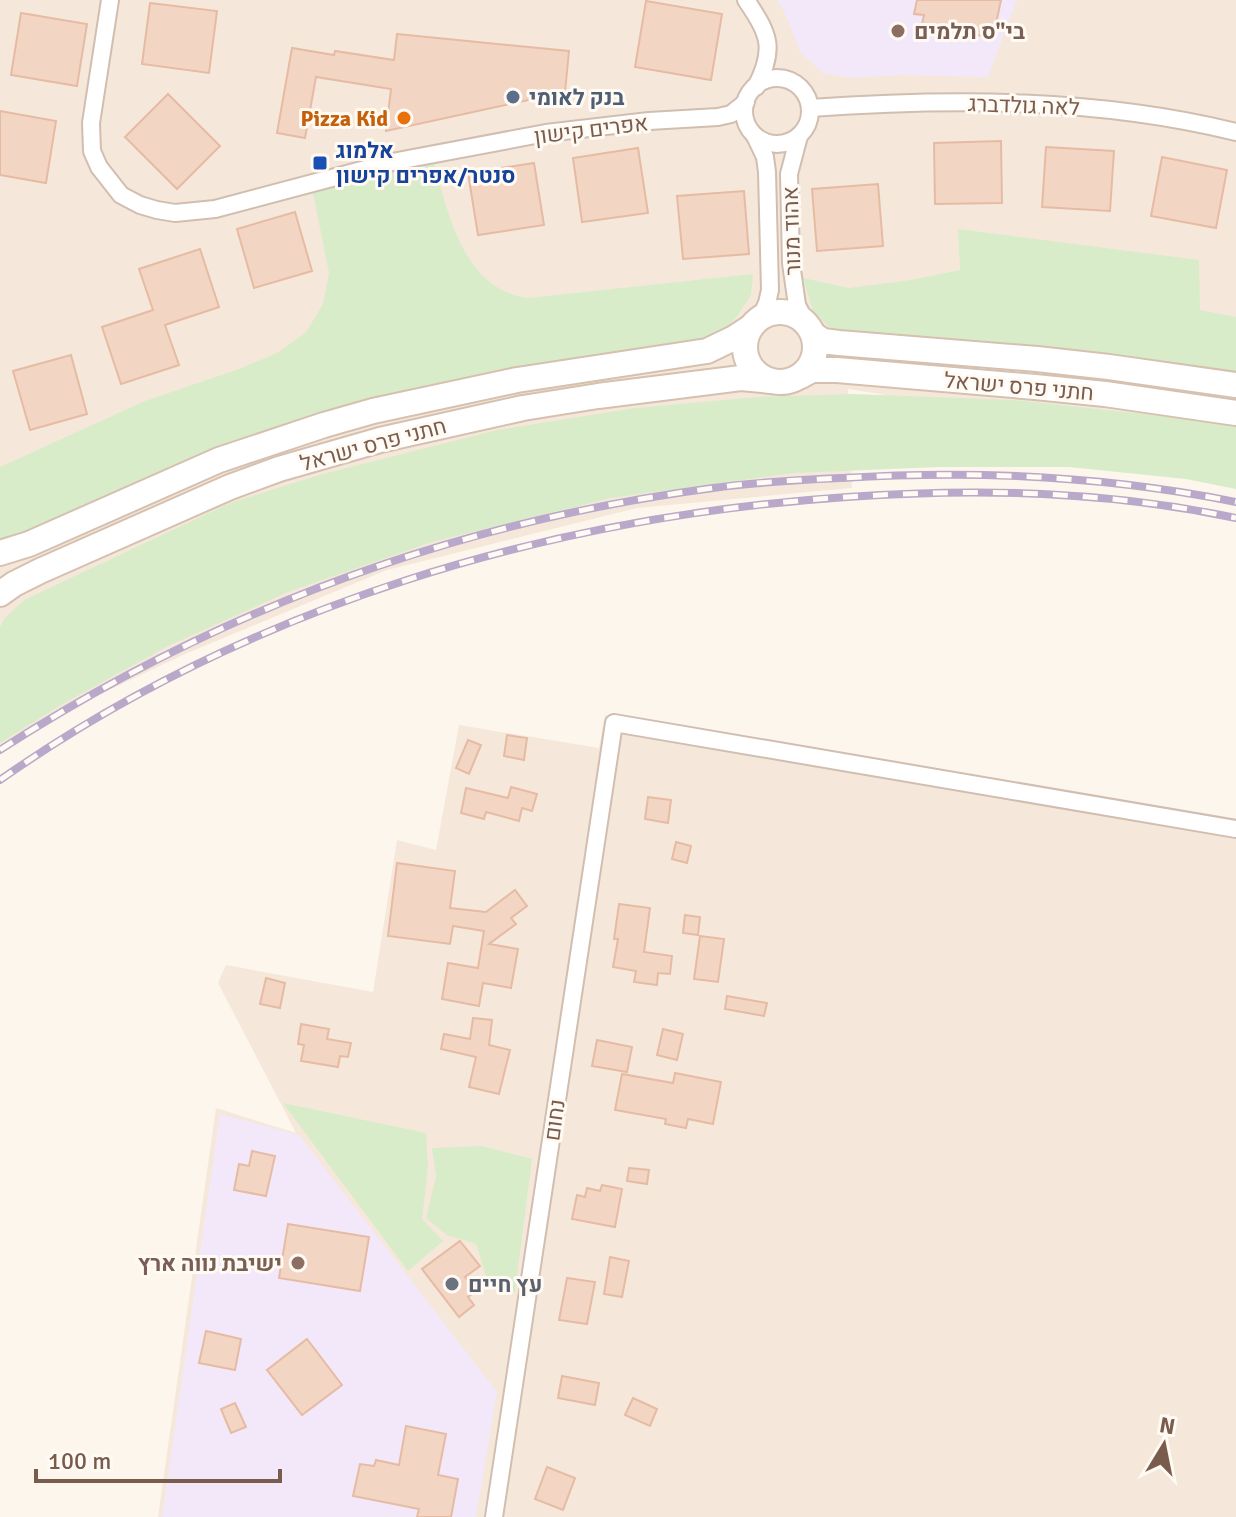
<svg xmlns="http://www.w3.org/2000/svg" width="1236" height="1517" viewBox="0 0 1236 1517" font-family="Signika,Heebo,sans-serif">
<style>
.residential{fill:#f5e8da}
.education{fill:#f3e8fa}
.green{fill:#d8ecc9}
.building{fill:#f3d5c3;stroke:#e6bba3;stroke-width:2}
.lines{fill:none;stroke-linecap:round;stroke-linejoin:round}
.minor-casing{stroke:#d1beb0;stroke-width:20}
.secondary-casing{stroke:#d6c0b0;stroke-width:28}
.minor{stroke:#fff;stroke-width:16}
.secondary{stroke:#fff;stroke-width:24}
.rail-casing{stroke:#b9a8c9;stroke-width:8}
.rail{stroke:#fffaf3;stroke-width:5;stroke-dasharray:15;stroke-linecap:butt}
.education-dot{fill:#8d6e63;stroke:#fffaf3;stroke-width:3}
.service-dot{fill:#5c6f8a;stroke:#fffaf3;stroke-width:3}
.food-dot{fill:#e8710a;stroke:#fffaf3;stroke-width:3}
.transit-dot{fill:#1a4fb4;stroke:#fffaf3;stroke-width:3}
.worship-dot{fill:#6b7280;stroke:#fffaf3;stroke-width:3}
.labels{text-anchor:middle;stroke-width:6;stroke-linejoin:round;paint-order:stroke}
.education-label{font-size:22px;font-weight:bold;fill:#785e54;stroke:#fffaf3;text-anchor:start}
.service-label{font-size:22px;font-weight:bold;fill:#4e5e75;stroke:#fffaf3;text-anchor:start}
.street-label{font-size:22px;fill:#7a5c4d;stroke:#fffaf3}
.food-label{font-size:22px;font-weight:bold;fill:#c56008;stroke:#fffaf3;text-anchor:end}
.transit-label{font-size:22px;font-weight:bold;fill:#164399;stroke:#fffaf3;text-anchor:start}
.worship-label{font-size:22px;font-weight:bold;fill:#5b616d;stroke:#fffaf3;text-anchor:start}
</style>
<rect width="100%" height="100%" fill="#fdf6ec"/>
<g class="residential">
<polygon points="0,0 1236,0 1236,451 848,389 852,488 637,508 387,570 185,654 39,723 0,749"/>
<polygon points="605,715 1236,822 1236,1517 158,1517 216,1108 296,1133 218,983 226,965 373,992 397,840 436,850 459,725 599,748"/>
</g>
<g class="education">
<polygon points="777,0 1017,0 988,77 902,75 851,78 823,73 801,53 783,9"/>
<polygon points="220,1114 299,1135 497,1392 476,1517 162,1517"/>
</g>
<g class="green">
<path d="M433,160c13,45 27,115 76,133 6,3 13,4 19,5l225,-24 -2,21 -13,20 -16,18 -37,16 -76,4 -148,27 -111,27 -350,137v-77l145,-66 94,-32 40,-17 27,-20 17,-28 6,-31 -16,-80z"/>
<polygon points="958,229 1199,260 1200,310 1236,317 1236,376 857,333 829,327 813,312 803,278 849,288 911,280 960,270"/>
<polygon points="853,394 1013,400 1190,419 1236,426 1236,489 1186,479 1069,467 940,467 794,473 611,498 432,542 288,592 168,646 61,705 0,743 0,627 4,619 24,600 230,503 319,475 497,430 635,408 757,397"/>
<polygon points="283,1103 426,1133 428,1167 422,1219 443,1241 408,1271"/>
<polygon points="482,1146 532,1159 515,1292 489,1286 476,1244 447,1235 426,1218 436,1176 432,1148"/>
</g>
<g class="building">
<polygon points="917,0 1001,0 993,38 922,24 924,15 914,14"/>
<polygon points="646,1 722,14 711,80 635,67"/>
<polygon points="150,3 217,11 209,73 142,64"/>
<polygon points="21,13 87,24 77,86 11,75"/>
<polygon points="397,34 569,51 565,92 386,131 391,89 316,77 305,138 277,133 292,48 334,55 335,51 394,60"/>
<polygon points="168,94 220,146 177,189 125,137"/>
<polygon points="0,111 56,121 46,183 0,175"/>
<polygon points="1001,141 1002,203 935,204 934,143"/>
<polygon points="1046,147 1114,151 1110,211 1042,207"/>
<polygon points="638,148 648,213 582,222 573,158"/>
<polygon points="1162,157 1227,170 1216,228 1151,216"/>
<polygon points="534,163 544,225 478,235 468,173"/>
<polygon points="878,184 883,246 817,251 812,189"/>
<polygon points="744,191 749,254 683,259 677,196"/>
<polygon points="295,212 312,271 254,288 237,229"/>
<polygon points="200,249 219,307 165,325 179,365 121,384 102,327 153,310 139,269"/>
<polygon points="71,355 87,414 30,430 13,371"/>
<polygon points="507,735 527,738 524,760 504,756"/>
<polygon points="468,740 481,745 469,774 456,768"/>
<polygon points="511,787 537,794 532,811 522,808 519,821 486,812 484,819 461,813 466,788 508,798"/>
<polygon points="648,797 671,800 668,823 645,819"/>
<polygon points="676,842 691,846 687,863 672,859"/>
<polygon points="397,863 455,871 450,908 486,912 515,890 527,906 511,918 516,924 489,944 518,949 511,988 483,983 479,1006 442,999 448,963 478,968 484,931 453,926 450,944 388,936"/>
<polygon points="619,904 650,908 644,952 672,956 670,974 658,973 657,985 634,982 636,971 613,967 618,939 614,939"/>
<polygon points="685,915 700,917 698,935 683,933"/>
<polygon points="700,936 724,939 718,982 694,979"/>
<polygon points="266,978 285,983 280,1008 260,1004"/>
<polygon points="727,996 767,1003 764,1016 725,1009"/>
<polygon points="473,1018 492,1020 489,1045 510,1050 499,1094 469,1087 476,1057 441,1049 444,1034 470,1039"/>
<polygon points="301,1024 329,1029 327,1039 351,1043 348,1057 340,1056 338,1067 301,1061 304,1045 298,1044"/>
<polygon points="663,1029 683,1034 677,1060 657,1055"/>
<polygon points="597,1040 632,1047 627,1072 592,1066"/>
<polygon points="675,1073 721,1082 713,1124 688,1119 686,1128 665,1124 666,1119 615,1110 622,1074 673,1083"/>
<polygon points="252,1151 275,1156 266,1196 234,1190 239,1164 249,1166"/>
<polygon points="629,1168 649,1170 647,1184 627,1181"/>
<polygon points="602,1185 622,1189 615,1227 572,1219 577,1195 585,1197 587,1188 600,1191"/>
<polygon points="288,1224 369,1237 360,1291 279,1278"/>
<polygon points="460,1241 480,1266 465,1277 476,1291 468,1297 474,1305 459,1317 422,1269"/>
<polygon points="610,1257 629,1261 622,1297 604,1294"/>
<polygon points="567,1278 595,1282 587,1324 559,1320"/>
<polygon points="206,1331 241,1339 235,1370 199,1363"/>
<polygon points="307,1339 342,1385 302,1415 267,1370"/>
<polygon points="562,1376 599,1383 595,1405 558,1398"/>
<polygon points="633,1398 657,1409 650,1426 625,1415"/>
<polygon points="235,1403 246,1427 231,1433 221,1409"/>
<polygon points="406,1426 446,1434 438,1475 458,1479 451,1517 417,1517 419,1509 353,1496 360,1464 374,1466 376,1460 399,1465"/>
<polygon points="547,1467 575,1478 563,1510 535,1499"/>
</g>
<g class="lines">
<g class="minor-casing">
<g id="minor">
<polyline points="110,0 91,123 92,151 99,167 121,195 140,205 157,210 175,213 215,209 392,162 546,133 649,121 718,117 731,114 746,102"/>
<path d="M746,0c23,34 30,48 10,87"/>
<circle cx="777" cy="111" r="33"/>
<path d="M810,108c142,-10 288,-10 426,24"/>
<polyline points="755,136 765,157 767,172 770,290 767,303 760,319"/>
<polyline points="799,136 789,174 791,263 797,305 807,325"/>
<polyline points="494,1517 614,723 1236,829"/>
</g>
</g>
<g class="secondary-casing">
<g id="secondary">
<circle cx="780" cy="347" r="35"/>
<polyline points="814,335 823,341 839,343 1037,359 1109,367 1236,385"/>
<polyline points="801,376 812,370 837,370 1035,387 1105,394 1236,413"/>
<polyline points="0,553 29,544 219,460 324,425 373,411 517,380 707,351 734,338 751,327"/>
<polyline points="0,594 14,584 40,571 230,487 279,469 380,440 523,408 598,396 741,378 771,381"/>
</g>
</g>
<use href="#minor" class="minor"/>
<use href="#secondary" class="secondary"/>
<g class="rail-casing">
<g id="rail">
<path d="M0,750c217,-140 456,-228 713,-262 42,-6 86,-8 129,-10 131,-8 265,-2 394,24"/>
<path d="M0,780c248,-174 548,-263 847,-283 132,-9 260,-6 389,21"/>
</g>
</g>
<use href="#rail" class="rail"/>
</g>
<g class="education-dot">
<circle cx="898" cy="31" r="8"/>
<circle cx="298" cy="1263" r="8"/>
</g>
<circle class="service-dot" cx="513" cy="97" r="8"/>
<circle class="food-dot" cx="404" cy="118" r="8"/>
<rect class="transit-dot" x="312" y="155" width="16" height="16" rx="4"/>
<circle class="worship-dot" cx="452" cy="1284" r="8"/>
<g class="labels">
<g class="education-label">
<text x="914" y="39">בי"ס תלמים</text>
<text x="282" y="1271" text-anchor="end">ישיבת נווה ארץ</text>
</g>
<g class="service-label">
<text x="529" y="105">בנק לאומי</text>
</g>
<g class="street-label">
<text transform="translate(1024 105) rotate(2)" y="8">לאה גולדברג</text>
<text transform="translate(591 129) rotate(-7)" y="8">אפרים קישון</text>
<text transform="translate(791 231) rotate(-92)" y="8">אהוד מנור</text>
<text transform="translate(1019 386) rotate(5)" y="8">חתני פרס ישראל</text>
<text transform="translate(373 444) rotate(-15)" y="8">חתני פרס ישראל</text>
<text transform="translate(554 1120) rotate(-82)" y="8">נחום</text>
</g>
<g class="food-label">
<text x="388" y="126">Pizza Kid</text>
</g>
<g class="transit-label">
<text x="336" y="158">אלמוג<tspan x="336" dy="25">סנטר/אפרים קישון</tspan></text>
</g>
<g class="worship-label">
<text x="468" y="1292">עץ חיים</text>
</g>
</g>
<g transform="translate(1164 1445) rotate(10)" stroke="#fffaf3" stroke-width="6" paint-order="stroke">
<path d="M0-6L14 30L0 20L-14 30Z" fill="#7a5c4d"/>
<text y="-12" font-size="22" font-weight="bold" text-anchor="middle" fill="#7a5c4d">N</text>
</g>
<path d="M36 1469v12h244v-12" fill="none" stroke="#7a5c4d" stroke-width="4"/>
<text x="48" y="1469" font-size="24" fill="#7a5c4d" stroke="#fffaf3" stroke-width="6" paint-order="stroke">100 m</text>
</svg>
